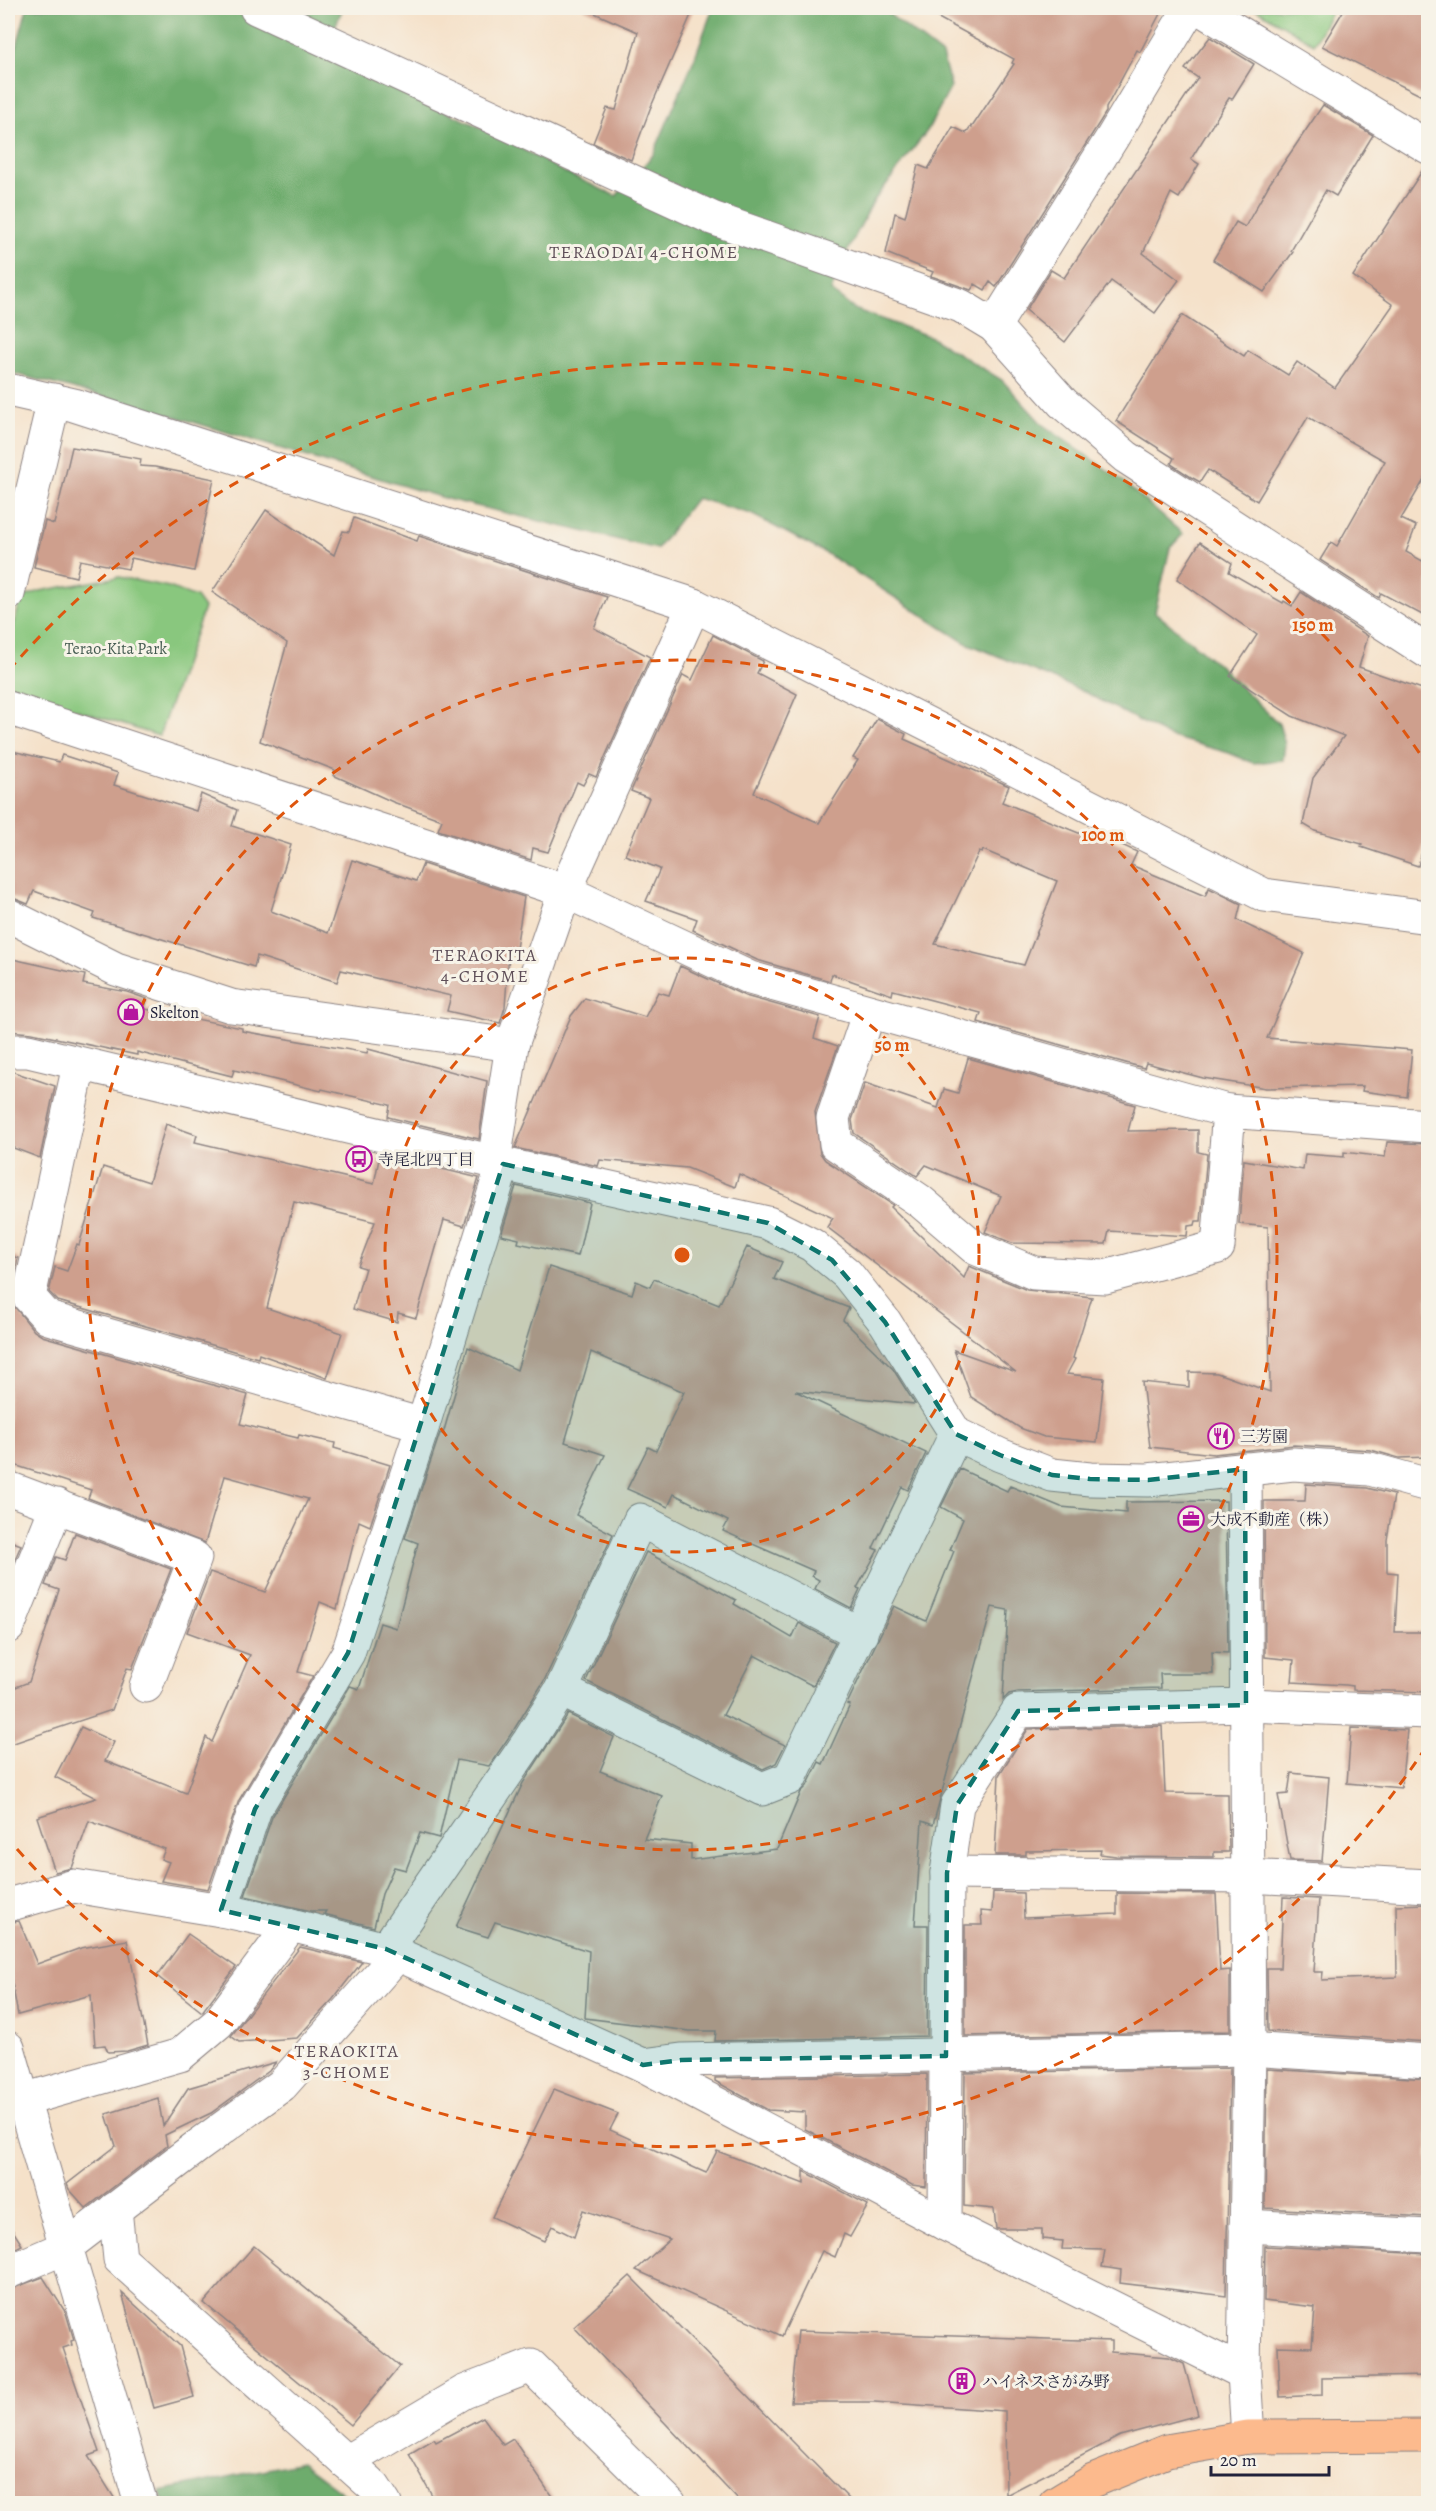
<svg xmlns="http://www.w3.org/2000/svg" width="1436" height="2511" viewBox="0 0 1436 2511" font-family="Alegreya,'Noto Serif JP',serif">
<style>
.green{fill:#89c77e;stroke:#56745c;stroke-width:1.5}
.forest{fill:#6eac6d;stroke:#486754;stroke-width:1.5}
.building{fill:#ce9f8d;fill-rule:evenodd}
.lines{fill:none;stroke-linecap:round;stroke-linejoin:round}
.minor-casing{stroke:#8c8282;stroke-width:35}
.major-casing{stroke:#8c8282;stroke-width:35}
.minor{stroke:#fff;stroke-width:33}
.major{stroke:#fcba8d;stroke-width:33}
.marked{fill:#0f766e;fill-opacity:0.2;stroke:#0f766e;stroke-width:4.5;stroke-dasharray:12 8;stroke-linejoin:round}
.ring{fill:none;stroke:#de560e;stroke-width:3;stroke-dasharray:10 8}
.labels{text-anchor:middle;stroke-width:6;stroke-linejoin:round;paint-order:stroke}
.park-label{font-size:16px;fill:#465c52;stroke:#f7f3e8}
.poi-label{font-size:16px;fill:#22223b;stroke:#f7f3e8;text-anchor:start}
.neighbourhood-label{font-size:18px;letter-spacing:1.5px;fill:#5e4e58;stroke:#f7f3e8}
.centre{fill:#de560e;stroke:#f7f3e8;stroke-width:3}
.ring-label{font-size:18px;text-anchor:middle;font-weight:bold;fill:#de560e;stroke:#f7f3e8;stroke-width:6;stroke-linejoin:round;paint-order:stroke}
</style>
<rect width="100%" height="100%" fill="#f7f3e8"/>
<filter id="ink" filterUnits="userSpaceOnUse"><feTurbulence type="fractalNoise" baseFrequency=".0167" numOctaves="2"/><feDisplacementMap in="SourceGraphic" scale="12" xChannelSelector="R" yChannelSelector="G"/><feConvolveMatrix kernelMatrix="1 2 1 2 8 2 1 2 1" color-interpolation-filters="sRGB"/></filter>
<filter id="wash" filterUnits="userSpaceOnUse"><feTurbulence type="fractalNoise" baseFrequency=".008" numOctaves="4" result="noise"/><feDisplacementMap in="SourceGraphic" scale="24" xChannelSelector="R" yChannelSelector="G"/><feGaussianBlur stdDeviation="1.35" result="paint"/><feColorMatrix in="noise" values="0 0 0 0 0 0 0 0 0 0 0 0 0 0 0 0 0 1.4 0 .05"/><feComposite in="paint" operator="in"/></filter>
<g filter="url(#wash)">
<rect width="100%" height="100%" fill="#f5e1c9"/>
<g class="green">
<polygon points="1254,8 1333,8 1314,44"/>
<polygon points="119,577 169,587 196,597 204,608 159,736 18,691 8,685 8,648 21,598 40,591"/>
</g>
<g class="forest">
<polygon points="27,8 343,8 323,55 493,133 562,171 616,196 653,155 695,57 713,8 881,8 942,55 951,87 927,131 873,202 848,250 831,291 854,309 931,337 1002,380 1043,425 1120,479 1183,534 1170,548 1155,612 1220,666 1279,724 1285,744 1283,760 1253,763 1229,753 1168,736 1085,692 964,642 829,555 751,514 696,498 657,549 447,499 150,409 8,372 8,63 16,49"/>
<polygon points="301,2462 356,2503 164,2503 160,2491"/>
</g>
<g id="blocks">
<g class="building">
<polygon points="583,8 694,8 650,109 631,160 593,143 607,108 616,110 638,32"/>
<polygon points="920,8 1163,8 1140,52 1137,50 1106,108 1106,112 996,287 990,282 985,290 975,284 971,290 931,276 933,272 886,253 895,213 905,217 918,165 928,169 953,127 966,133 971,126 972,127 1014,64 1012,63 1014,59"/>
<polygon points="1345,8 1428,8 1428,99 1322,46"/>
<polygon points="1210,37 1254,64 1232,99 1229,98 1191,159 1199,164 1179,198 1171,193 1143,253 1179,280 1155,313 1111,281 1065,342 1026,310 1051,270 1064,278 1198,78 1185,69"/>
<polygon points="1323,105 1373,135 1336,196 1326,190 1291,251 1293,252 1264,292 1213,260 1236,222 1245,227 1270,183"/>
<polygon points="1426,165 1428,166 1428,473 1401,519 1416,526 1406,552 1428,564 1428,618 1381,593 1379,598 1320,560 1331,542 1337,546 1385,461 1308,417 1257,501 1208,470 1200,482 1191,477 1171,464 1174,458 1116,421 1182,315 1244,356 1248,350 1288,375 1297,362 1335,388 1393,305 1353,276"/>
<polygon points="72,447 141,459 140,466 155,467 214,479 194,571 131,558 128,569 80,560 76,577 34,567 45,521 54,524"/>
<polygon points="266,510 334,555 343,531 349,532 354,518 417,541 419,536 607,597 594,628 650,657 596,777 589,774 583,785 577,782 548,852 533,848 531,860 438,830 442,820 393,802 333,775 335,770 260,741 287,643 212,592"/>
<polygon points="1200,542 1232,563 1229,572 1283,603 1284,601 1292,606 1301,592 1368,636 1359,667 1428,691 1428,830 1418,866 1361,847 1362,844 1315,831 1303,824 1313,778 1344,736 1292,716 1230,676 1257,635 1177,579"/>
<path d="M713,635l50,26 -6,12 40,21 -43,99 65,30 39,-63 -5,-2 24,-39 29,15 -2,5 105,47 -7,16 84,34 2,-7 49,23 -6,13 74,31 4,-8 32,16 -4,16 67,33 -37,85 145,12 -5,47 -45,-6 1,-5 -97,2 -63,-10 -57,-15 -2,5 -166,-46 3,-9 -88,-23 -1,5 -60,-21 -2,7 -73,-21 -64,-30 4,-11 -51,-18 14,-32 -35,-14 24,-57 -18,-7 52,-116 9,5zM983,850l74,31 -33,84 -89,-21 44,-92 3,1z"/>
<polygon points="8,750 59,762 62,755 118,773 114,785 196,811 201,794 237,810 232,826 291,845 271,911 328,933 352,860 416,881 423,864 524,897 515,955 509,953 505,1007 500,1023 447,1011 451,996 341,970 337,982 257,956 254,967 93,918 95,913 34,891 28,904 8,896"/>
<polygon points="8,958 85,975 83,984 127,992 147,999 145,1009 242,1028 242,1031 367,1053 368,1049 487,1081 479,1139 388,1117 390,1105 322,1089 321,1091 234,1070 232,1076 137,1052 137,1055 32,1033 8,1031"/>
<polygon points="680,966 745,996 820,1017 814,1038 838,1046 815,1112 820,1153 825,1160 893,1205 891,1207 964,1278 969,1266 1027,1290 1092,1297 1073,1358 1075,1359 1067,1374 1104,1378 1097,1442 1044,1437 1020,1428 971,1397 954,1350 1016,1372 827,1227 833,1218 739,1174 735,1187 687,1168 600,1160 598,1166 515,1148 571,1016 585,998 645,1017 658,992 669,995"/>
<polygon points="968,1058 1135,1105 1128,1131 1198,1130 1198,1152 1207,1154 1201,1221 1196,1221 1195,1225 1188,1226 1187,1236 1109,1231 1106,1244 1012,1243 985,1232 1001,1196 926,1165 917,1176 854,1133 852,1120 865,1083 938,1108 944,1089 958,1093"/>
<polygon points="8,1070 55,1086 40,1158 8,1146"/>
<polygon points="166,1124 197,1135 195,1142 374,1184 380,1154 479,1178 464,1226 444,1220 416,1318 398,1313 397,1322 353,1309 365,1268 358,1266 375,1222 294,1202 267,1308 342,1333 327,1378 259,1354 258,1358 58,1301 49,1292 55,1267 67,1271 77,1244 79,1245 103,1167 149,1182"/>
<polygon points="1387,1142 1428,1144 1428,1457 1399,1458 1371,1450 1294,1445 1214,1454 1150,1447 1142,1382 1189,1387 1189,1372 1217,1373 1270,1392 1268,1227 1239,1224 1244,1160 1303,1170 1305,1154 1344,1157 1344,1152 1385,1157"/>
<polygon points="516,1186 590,1203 578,1256 518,1243 519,1239 501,1235"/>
<polygon points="747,1247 782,1262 774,1279 849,1308 843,1320 893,1369 915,1404 795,1391 926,1453 908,1490 902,1487 873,1548 878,1550 857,1588 860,1589 851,1608 815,1589 819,1580 812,1576 814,1571 723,1531 728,1521 674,1494 668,1507 627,1489 648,1447 656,1451 684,1392 591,1352 565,1442 605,1455 576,1515 613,1534 544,1681 513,1731 489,1766 457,1760 439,1838 420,1833 406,1870 394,1867 382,1894 374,1927 324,1914 326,1911 311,1911 245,1896 272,1817 350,1686 359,1689 380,1623 396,1628 418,1543 405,1538 440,1433 443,1434 468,1347 517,1370 549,1267 632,1294 636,1281 650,1287 654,1279 719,1305"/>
<polygon points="8,1255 18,1258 11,1293 11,1302 34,1331 42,1336 248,1395 240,1424 298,1438 299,1435 335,1443 334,1448 390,1465 370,1526 359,1521 337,1609 320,1602 298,1672 313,1676 239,1800 208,1889 161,1881 169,1862 161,1859 165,1849 89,1821 72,1868 55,1872 37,1817 96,1798 55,1777 81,1727 114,1742 105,1761 186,1793 206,1737 212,1742 250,1655 187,1632 210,1572 265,1592 308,1499 225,1476 205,1543 88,1498 91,1490 8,1463"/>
<polygon points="960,1469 1007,1491 1010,1486 1061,1507 1126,1513 1126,1502 1226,1501 1228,1653 1212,1652 1213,1674 1160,1674 1161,1688 1018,1692 1009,1694 1003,1700 1008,1610 992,1607 933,1825 922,1821 915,1925 928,1925 927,2036 715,2041 716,2031 690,2031 585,2018 589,1951 495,1922 488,1937 456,1927 523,1783 568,1714 614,1737 600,1771 662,1796 644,1839 691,1844 691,1860 777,1849 801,1792 807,1786 819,1762 823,1764 850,1705 847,1704 894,1606 926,1621 954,1551 950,1550 963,1519 941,1507"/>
<polygon points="1306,1484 1367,1488 1394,1495 1387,1540 1387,1572 1398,1573 1395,1632 1428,1632 1428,1692 1353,1690 1353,1686 1346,1685 1292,1682 1294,1660 1265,1657 1264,1501 1305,1501"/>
<polygon points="75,1533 171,1569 132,1669 127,1668 112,1710 8,1745 8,1690 29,1682 59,1590 45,1585 56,1557 65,1560"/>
<polygon points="8,1540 21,1545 9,1573 8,1572"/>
<polygon points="646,1552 736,1600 734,1604 792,1638 799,1623 835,1642 813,1686 754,1655 723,1715 785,1745 776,1763 763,1769 586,1681"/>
<polygon points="1162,1726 1165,1793 1228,1794 1229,1852 1214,1852 1214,1857 1116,1856 1100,1854 1101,1850 1026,1851 1026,1855 995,1855 999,1775 1028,1729"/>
<polygon points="1351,1728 1407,1730 1401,1788 1347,1783"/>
<polygon points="1291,1773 1329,1777 1322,1861 1290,1860 1278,1795 1288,1794"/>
<polygon points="993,1892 1023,1893 1024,1918 1117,1914 1117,1893 1216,1894 1220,1971 1230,1970 1230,2031 965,2036 965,1925 982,1925 981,1911 992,1912"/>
<polygon points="1283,1897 1319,1899 1314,1972 1323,1972 1322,1980 1397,1977 1396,1905 1428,1904 1428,2042 1268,2031 1267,1968 1280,1968"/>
<polygon points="19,1921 37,1964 81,1948 127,1940 148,2045 127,2051 108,2052 105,2045 95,2046 91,1995 18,2015 8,1961 8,1923"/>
<polygon points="188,1934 236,1967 202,2012 157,1976"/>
<polygon points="300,1947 362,1962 333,1999 297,2038 239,2042 231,2036"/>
<polygon points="276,2062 269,2071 211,2113 165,2135 167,2146 86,2208 69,2189 67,2184 116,2146 106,2114 158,2098 163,2126 188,2088"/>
<polygon points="1230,2068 1226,2296 1120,2283 1121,2270 1102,2267 1105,2250 1062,2249 1063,2241 1042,2239 1042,2229 996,2229 994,2209 964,2206 965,2073"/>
<polygon points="1267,2069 1428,2079 1428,2217 1265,2208"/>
<polygon points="927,2074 926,2187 912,2185 805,2129 805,2112 768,2110 715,2081 715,2078"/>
<polygon points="554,2089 618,2114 610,2130 706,2173 717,2151 804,2184 804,2171 868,2205 850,2237 844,2234 835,2257 822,2251 782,2336 636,2270 670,2239 583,2210 574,2237 552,2226 544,2241 492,2217"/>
<polygon points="8,2223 22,2245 8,2252"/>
<polygon points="254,2246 400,2366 351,2425 204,2303"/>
<polygon points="1265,2246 1428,2254 1428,2376 1322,2378 1322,2395 1280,2397 1278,2346 1312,2347 1315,2307 1264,2301"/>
<polygon points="630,2276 738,2386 854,2504 742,2504 574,2327"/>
<polygon points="43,2277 66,2313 74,2340 71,2341 72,2345 63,2348 99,2452 88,2456 118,2504 8,2504 8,2290"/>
<polygon points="122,2293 180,2346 194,2397 154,2408"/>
<polygon points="798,2331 1111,2341 1111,2352 1169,2357 1184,2364 1198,2415 1120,2436 1006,2495 1005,2411 874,2402 791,2402"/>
<polygon points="483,2417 503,2445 513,2439 557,2504 437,2504 409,2454 434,2439 436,2442"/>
</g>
</g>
</g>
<g filter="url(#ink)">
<use href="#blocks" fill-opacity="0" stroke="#8c8282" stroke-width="1.5"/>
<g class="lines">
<g class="minor-casing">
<g id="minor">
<polyline points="256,8 712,218 961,306 994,326 1063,403 1126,457 1428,652"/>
<polyline points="1199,8 1428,147"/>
<polyline points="994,326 1112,138 1190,8"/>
<polyline points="8,390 74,405 694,605 1264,895 1428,917"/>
<polyline points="8,594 54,400"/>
<polyline points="8,708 565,891 750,978 1227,1111 1428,1126"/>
<polyline points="8,915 116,969 231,1006 512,1045"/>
<polyline points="869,1012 833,1118 836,1144 920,1201 975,1248 1034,1273 1105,1277 1218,1247 1229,1111"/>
<polyline points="8,1051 28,1051 503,1164 768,1223 812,1245 847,1274 885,1322 956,1434 1000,1455 1052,1475 1090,1479 1148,1480 1293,1464 1370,1469 1428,1485"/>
<polyline points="79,1065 29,1297 48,1318 423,1425"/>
<polyline points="494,1162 512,1045 565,891 694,605"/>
<polyline points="1245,1469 1249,2049 1244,2373 1248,2437"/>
<polyline points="8,1488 195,1558 146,1686"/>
<polyline points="8,1627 57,1505"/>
<polyline points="561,1690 762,1789 790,1778 956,1434"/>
<polyline points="947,1873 1248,1876 1428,1886"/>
<polyline points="8,1905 74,1886 221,1910 291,1925 386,1949 643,2065 945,2224 1244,2373"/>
<polyline points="221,1910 255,1809 348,1653 423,1425 503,1164"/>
<polyline points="386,1949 529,1741 561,1690 640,1520 861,1634"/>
<polyline points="8,2048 141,2504"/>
<polyline points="643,2065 681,2060 1249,2049 1428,2061"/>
<polyline points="23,2100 180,2055 218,2023 291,1925"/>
<polyline points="115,2209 120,2259 374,2487 385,2504"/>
<polyline points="945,2224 947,1873 957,1805 1018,1711 1246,1705 1428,1712"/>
<polyline points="1246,2226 1428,2236"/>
<polyline points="8,2272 66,2247 195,2148 282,2085 398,1954"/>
<polyline points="346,2462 464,2392 531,2366 670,2504"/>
</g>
</g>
<g class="major-casing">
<polyline id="major" points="1055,2504 1093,2481 1167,2451 1248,2437 1428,2436"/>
</g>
<use href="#minor" class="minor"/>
<use href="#major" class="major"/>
</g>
</g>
<path class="marked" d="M503,1164l265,59 64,37 53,62 71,112 44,21 52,20 38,4 58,1 97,-11 1,236 -228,6 -61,94 -10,68 -1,183 -265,4 -38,5 -257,-116 -165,-39 34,-101 93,-156z"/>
<g class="ring">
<circle cx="682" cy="1255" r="297"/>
<circle cx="682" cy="1255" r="595"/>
<path d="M1426 1747A892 892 0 0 1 9 1840M9 670A892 892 0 0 1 1426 763"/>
</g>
<defs>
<g id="shop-ring" transform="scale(1.35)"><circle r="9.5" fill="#f7f3e8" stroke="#b5179e" stroke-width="1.5"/><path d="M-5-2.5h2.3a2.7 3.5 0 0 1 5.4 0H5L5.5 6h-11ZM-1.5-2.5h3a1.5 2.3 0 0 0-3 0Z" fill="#b5179e"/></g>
<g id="bus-ring" transform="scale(1.35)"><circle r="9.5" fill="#f7f3e8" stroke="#b5179e" stroke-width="1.5"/><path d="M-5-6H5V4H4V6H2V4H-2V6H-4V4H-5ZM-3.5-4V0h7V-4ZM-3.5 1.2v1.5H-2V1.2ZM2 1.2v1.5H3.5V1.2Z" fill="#b5179e"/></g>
<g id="restaurant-ring" transform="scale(1.35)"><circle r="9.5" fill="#f7f3e8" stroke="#b5179e" stroke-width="1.5"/><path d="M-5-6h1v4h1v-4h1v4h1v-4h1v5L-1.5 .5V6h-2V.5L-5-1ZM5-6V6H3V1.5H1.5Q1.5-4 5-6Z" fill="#b5179e"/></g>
<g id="office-ring" transform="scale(1.35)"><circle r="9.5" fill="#f7f3e8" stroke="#b5179e" stroke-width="1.5"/><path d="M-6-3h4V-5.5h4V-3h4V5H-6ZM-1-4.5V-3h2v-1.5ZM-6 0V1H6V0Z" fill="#b5179e"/></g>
<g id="building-ring" transform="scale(1.35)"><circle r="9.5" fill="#f7f3e8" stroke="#b5179e" stroke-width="1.5"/><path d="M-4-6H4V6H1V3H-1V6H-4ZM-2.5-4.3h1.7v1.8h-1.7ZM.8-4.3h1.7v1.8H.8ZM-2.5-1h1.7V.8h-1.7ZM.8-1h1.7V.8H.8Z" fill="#b5179e"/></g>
</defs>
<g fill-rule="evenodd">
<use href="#shop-ring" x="131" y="1012"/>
<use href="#bus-ring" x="359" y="1159"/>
<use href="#restaurant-ring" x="1221" y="1436"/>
<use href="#office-ring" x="1191" y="1519"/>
<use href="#building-ring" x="962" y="2381"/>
</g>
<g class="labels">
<g class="park-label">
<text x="116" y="654">Terao-Kita Park</text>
</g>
<g class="poi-label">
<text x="150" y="1018">Skelton</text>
<text x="378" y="1165">寺尾北四丁目</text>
<text x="1240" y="1442">三芳園</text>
<text x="1210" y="1525">大成不動産（株）</text>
<text x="982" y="2387">ハイネスさがみ野</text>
</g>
<g class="neighbourhood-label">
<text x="644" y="258">TERAODAI 4-CHOME</text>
<text x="485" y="961">TERAOKITA<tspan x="485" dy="21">4-CHOME</tspan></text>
<text x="347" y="2057">TERAOKITA<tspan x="347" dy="21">3-CHOME</tspan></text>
</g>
</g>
<circle cx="682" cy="1255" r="9" class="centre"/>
<g class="ring-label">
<text x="1313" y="631">150 m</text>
<text x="1103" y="841">100 m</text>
<text x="892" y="1051">50 m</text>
</g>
<rect width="1436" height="2511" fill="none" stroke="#f7f3e8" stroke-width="30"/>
<path d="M1211 2466v9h118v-9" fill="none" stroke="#22223b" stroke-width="3"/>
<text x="1220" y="2466" font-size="18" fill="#22223b" stroke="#f7f3e8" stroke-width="4.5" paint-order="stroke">20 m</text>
</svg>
